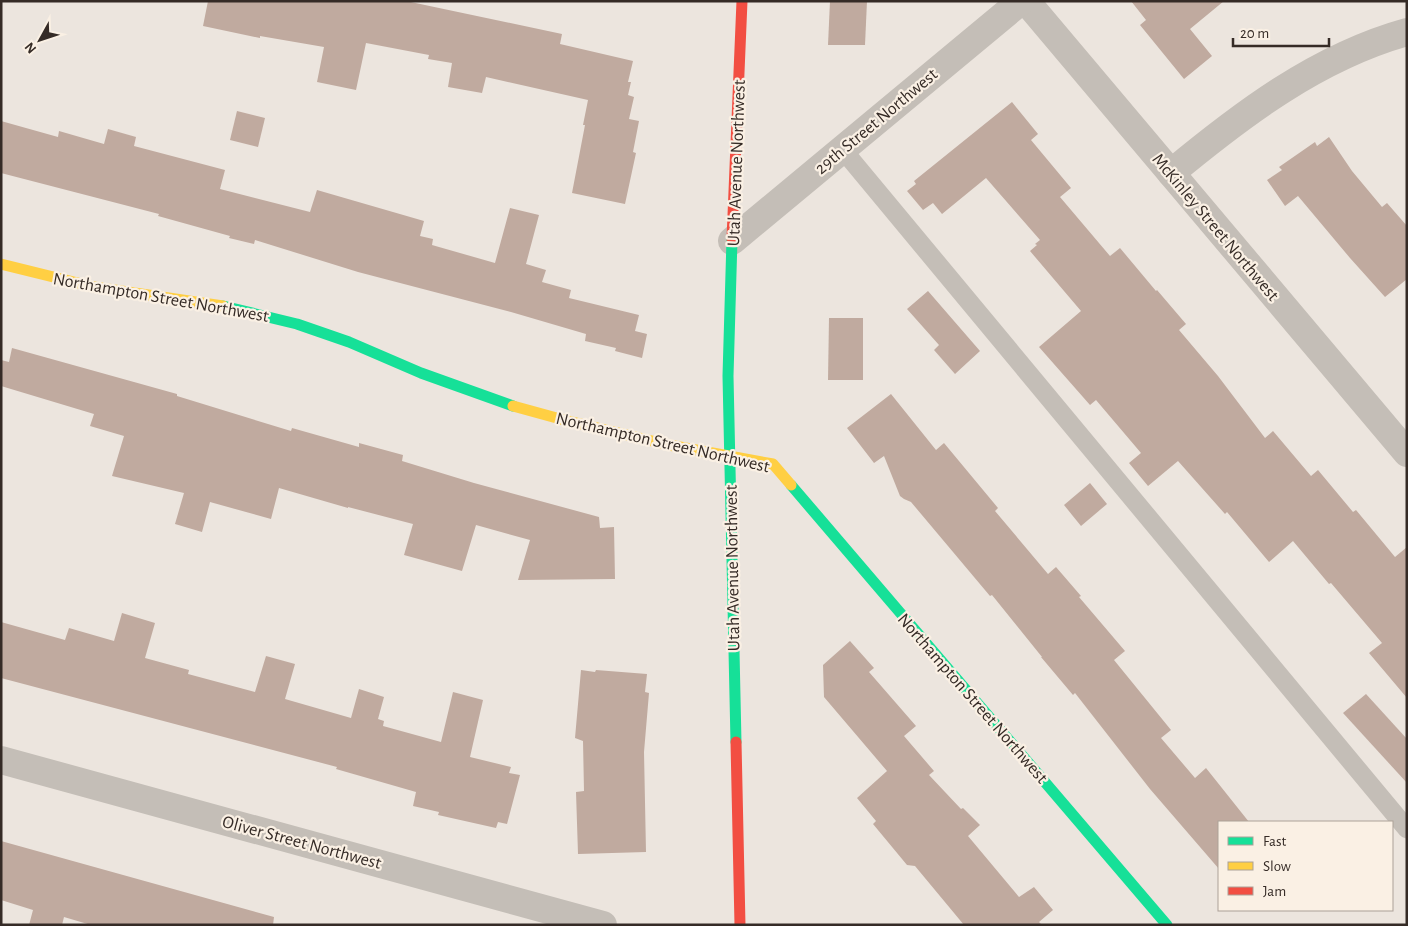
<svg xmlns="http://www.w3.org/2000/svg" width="1408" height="926" viewBox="0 0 1408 926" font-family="'Alegreya Sans',sans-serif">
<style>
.building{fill:#c0aa9f}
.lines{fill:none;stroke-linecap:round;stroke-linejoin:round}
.lane{stroke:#c4beb7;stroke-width:19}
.street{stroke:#c4beb7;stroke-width:28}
.fast{stroke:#16e098;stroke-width:11}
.slow{stroke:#ffcf43;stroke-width:11}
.jam{stroke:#f24e42;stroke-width:11}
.labels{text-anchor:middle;stroke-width:4.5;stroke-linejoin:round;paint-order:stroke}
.street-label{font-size:18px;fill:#352b26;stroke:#faf0e4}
</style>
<rect width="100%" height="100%" fill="#ece5de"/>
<g class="building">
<polygon points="208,1 406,1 562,34 560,44 633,61 628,82 631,82 628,95 634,97 629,119 639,121 633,152 636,153 625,204 572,193 585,125 583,125 588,100 486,77 482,93 448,87 452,63 428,59 429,55 366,43 356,90 317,82 324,47 260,36 260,38 203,26"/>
<polygon points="830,1 867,1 865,45 828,45"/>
<polygon points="1131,1 1224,1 1190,29 1212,56 1184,79 1140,25 1146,20"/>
<polygon points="1012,102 1038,134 1031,140 1071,188 1060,197 1110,256 1120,248 1156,291 1157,290 1186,324 1179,330 1218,376 1265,438 1273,431 1311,476 1318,470 1353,512 1356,510 1395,557 1407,547 1407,698 1369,653 1382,643 1331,583 1329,584 1293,541 1269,562 1227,512 1225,514 1178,461 1148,486 1129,463 1141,453 1096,400 1090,405 1039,347 1081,311 1030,251 1037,245 1035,244 1040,240 986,178 942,214 933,203 923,210 907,191 916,184 914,181"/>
<polygon points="237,111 265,118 258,147 230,140"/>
<polygon points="1,121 58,137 59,131 104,144 108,129 136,137 134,146 225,170 220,189 310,212 317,190 424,221 420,236 433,239 432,245 495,263 510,208 539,215 526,264 546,270 542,282 571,290 569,298 639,315 635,331 647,334 642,358 615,351 616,348 585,341 586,334 511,312 358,272 255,240 254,244 229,238 230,236 158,216 159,214 1,173"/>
<polygon points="1329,137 1352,171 1382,207 1387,203 1407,226 1407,279 1385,297 1350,258 1298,196 1285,206 1267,180 1282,170 1279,167 1315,142 1317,146"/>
<polygon points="928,291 980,351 955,374 934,350 939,345 907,309"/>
<polygon points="829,318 863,318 863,380 828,380"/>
<polygon points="12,348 177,394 177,396 291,431 292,428 359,447 359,443 403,455 402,461 474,483 599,517 600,528 614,527 615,579 518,580 530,540 476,525 462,571 404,555 413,524 348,507 348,508 279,488 271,519 210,502 202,532 175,524 184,493 112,476 124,436 90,426 94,414 1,386 1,360 9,362"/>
<polygon points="891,394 936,450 944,443 998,508 995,511 1048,574 1056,567 1081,596 1079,597 1125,651 1114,660 1171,730 1161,738 1195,778 1206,768 1249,822 1219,822 1219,869 1150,789 1075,693 1073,695 1041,657 1042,657 992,595 990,596 911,502 904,499 900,496 884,456 874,463 847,428"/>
<polygon points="1090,483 1107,504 1081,526 1064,505"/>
<polygon points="122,613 155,623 145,658 189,670 188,674 255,692 266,656 295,664 285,699 351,718 359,689 384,697 378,719 384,721 383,726 441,742 453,692 483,700 470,757 511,767 509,773 520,775 507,824 498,822 496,828 438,815 439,812 413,806 416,792 336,769 337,767 1,678 1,622 65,640 69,628 114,641"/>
<polygon points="850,641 874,668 869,672 916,726 904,736 934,771 929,775 961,809 963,808 980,825 968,836 1019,897 1034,887 1053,910 1039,922 1042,925 964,925 915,866 907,865 873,824 876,821 857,798 887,771 824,697 823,665"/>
<polygon points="581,670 595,672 596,670 647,674 645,692 649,693 644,752 646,852 578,854 576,792 584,791 583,741 575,738"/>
<polygon points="1366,694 1407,739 1407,783 1343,713"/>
<polygon points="1,841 274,917 273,925 91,925 64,917 62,925 29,925 33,910 1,900"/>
</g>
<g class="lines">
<polyline class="lane" points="843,150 1407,829"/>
<g class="street">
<polyline points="1026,1 1407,453"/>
<path d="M1171,173c70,-58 146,-116 236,-141"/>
<polyline points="732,241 1021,1"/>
<polyline points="1,760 603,925"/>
</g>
<g class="fast">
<polyline points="732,239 728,376 736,742"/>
<polyline points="223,306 297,324 349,342 421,373 513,406"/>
<polyline points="791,485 1167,925"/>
</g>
<g class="slow">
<polyline points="1,264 94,287 223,306"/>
<polyline points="513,406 564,420 669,445 773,464 791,485"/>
</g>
<g class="jam">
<polyline points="732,239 742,1"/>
<polyline points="736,742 740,925"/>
</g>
</g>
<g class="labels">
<g class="street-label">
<text transform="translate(876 121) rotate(-40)" y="6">29th Street Northwest</text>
<text transform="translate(736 163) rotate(-88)" y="6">Utah Avenue Northwest</text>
<text transform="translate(1216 227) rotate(50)" y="6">McKinley Street Northwest</text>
<text transform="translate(161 297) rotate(10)" y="6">Northampton Street Northwest</text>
<text transform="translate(663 442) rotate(13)" y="6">Northampton Street Northwest</text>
<text transform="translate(732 568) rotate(-91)" y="6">Utah Avenue Northwest</text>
<text transform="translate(973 698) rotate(49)" y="6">Northampton Street Northwest</text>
<text transform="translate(302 842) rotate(15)" y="6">Oliver Street Northwest</text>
</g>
</g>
<rect width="1408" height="926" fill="none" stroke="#352b26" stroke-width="5"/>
<rect x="1218" y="821" width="175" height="90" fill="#faf0e4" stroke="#aba198"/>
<rect x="1228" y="837" width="25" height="8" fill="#16e098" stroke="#aba198"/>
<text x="1263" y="846" font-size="15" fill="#352b26">Fast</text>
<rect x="1228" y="862" width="25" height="8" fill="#ffcf43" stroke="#aba198"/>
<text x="1263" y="871" font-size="15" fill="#352b26">Slow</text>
<rect x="1228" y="887" width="25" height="8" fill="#f24e42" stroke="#aba198"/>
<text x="1263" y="896" font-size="15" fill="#352b26">Jam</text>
<g transform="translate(40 40) rotate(230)" stroke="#faf0e4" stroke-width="4" paint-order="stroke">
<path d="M0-4L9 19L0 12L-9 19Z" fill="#352b26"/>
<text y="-8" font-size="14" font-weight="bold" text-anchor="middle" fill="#352b26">N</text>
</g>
<path d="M1233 38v8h96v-8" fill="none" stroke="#352b26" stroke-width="2.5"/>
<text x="1240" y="38" font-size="15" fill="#352b26" stroke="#faf0e4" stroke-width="4" paint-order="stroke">20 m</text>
</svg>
